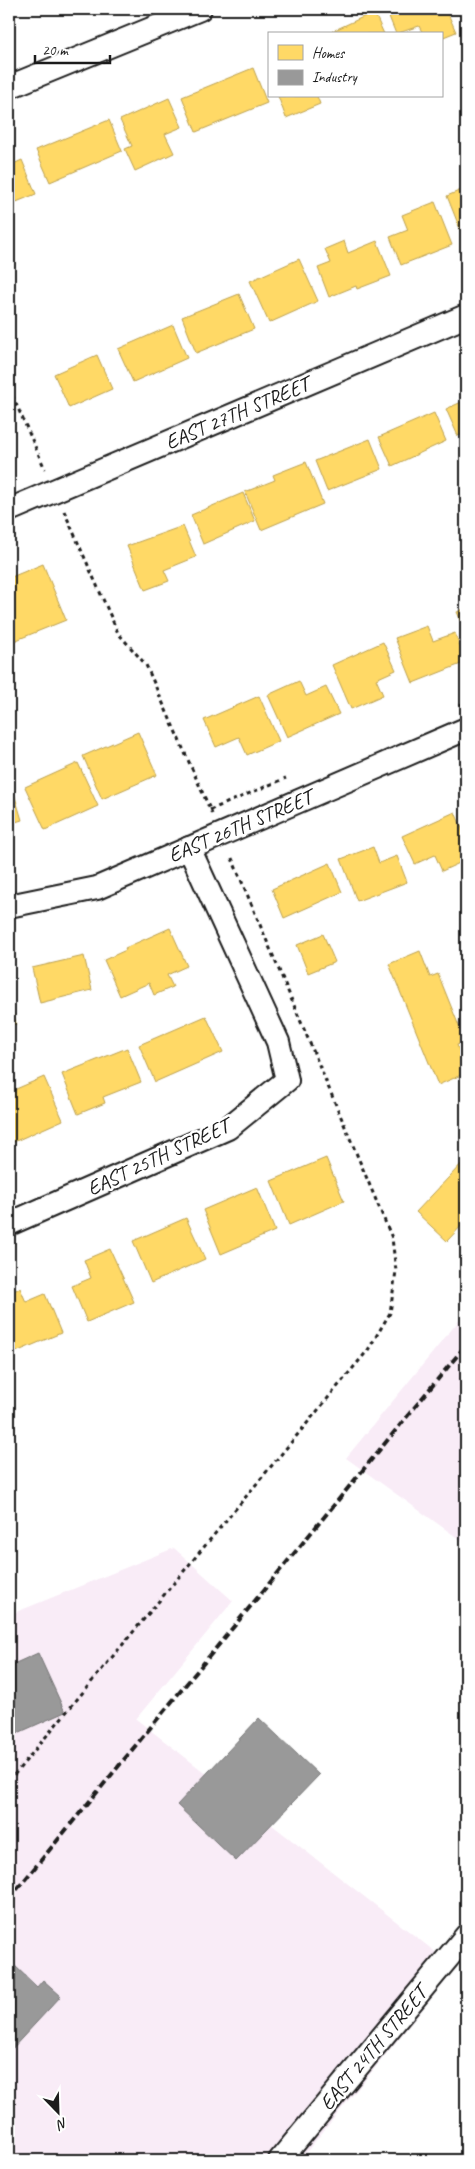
<svg xmlns="http://www.w3.org/2000/svg" width="475" height="2169" viewBox="0 0 475 2169" font-family="Caveat,sans-serif">
<style>
.built{fill:#f9ecf7}
.homes{fill:#ffd966;stroke:#bba050}
.industry{fill:#999;stroke:#747474}
.lines{fill:none;stroke-linecap:round;stroke-linejoin:round}
.minor-casing{stroke:#1c1c1c;stroke-width:26}
.path{stroke:#1c1c1c;stroke-width:3;stroke-dasharray:4 4;stroke-linecap:butt}
.minor{stroke:#fff;stroke-width:22}
.rail{stroke:#1c1c1c;stroke-width:4;stroke-dasharray:8 4;stroke-linecap:butt}
.labels{text-anchor:middle;stroke-width:5;stroke-linejoin:round;paint-order:stroke}
.street-label{font-size:21px;fill:#1c1c1c;stroke:#fff}
</style>
<rect width="100%" height="100%" fill="#fff"/>
<filter id="ink" filterUnits="userSpaceOnUse"><feTurbulence type="fractalNoise" baseFrequency=".02" numOctaves="2"/><feDisplacementMap in="SourceGraphic" scale="10" xChannelSelector="R" yChannelSelector="G"/><feConvolveMatrix kernelMatrix="1 2 1 2 8 2 1 2 1" color-interpolation-filters="sRGB"/></filter>
<g filter="url(#ink)">
<g class="built">
<polygon points="466,1312 466,1544 346,1458"/>
<polygon points="174,1548 233,1601 136,1719 456,1968 300,2160 9,2160 9,1615"/>
</g>
<g class="homes">
<polygon points="386,9 446,9 456,32 441,38 441,34 423,34 419,26 396,34"/>
<polygon points="374,12 384,34 326,34"/>
<polygon points="253,68 267,103 196,132 182,97"/>
<polygon points="278,96 317,96 320,104 286,118"/>
<polygon points="169,98 182,127 165,134 174,153 135,171 125,149 132,146 120,120"/>
<polygon points="109,120 122,151 50,182 36,150"/>
<polygon points="22,160 36,194 9,205 9,166"/>
<polygon points="466,188 466,244 447,196"/>
<polygon points="435,202 452,245 401,265 390,237 408,230 402,215"/>
<polygon points="344,241 348,253 377,241 391,276 357,289 356,286 329,297 318,268 331,263 325,249"/>
<polygon points="299,259 318,301 269,323 250,281"/>
<polygon points="239,294 254,329 196,353 182,317"/>
<polygon points="173,325 187,358 133,382 118,349"/>
<polygon points="97,355 112,389 69,408 54,374"/>
<polygon points="466,400 466,433 458,436 446,409"/>
<polygon points="434,413 446,441 392,466 379,437"/>
<polygon points="370,439 382,469 327,491 315,461"/>
<polygon points="306,462 323,504 261,530 245,492 275,480 273,475"/>
<polygon points="243,493 255,521 203,544 191,515"/>
<polygon points="183,526 196,557 164,570 169,581 145,590 127,546"/>
<polygon points="43,564 66,620 9,643 9,598 15,595 9,578"/>
<polygon points="466,608 466,632 457,612"/>
<polygon points="427,626 433,641 455,633 466,662 413,683 395,638"/>
<polygon points="383,642 396,670 376,679 383,695 351,709 332,665"/>
<polygon points="299,681 306,696 326,687 339,714 287,737 268,695"/>
<polygon points="259,696 279,741 247,755 239,737 216,747 204,720"/>
<polygon points="138,732 157,775 102,799 83,756"/>
<polygon points="78,763 98,806 45,830 25,787"/>
<polygon points="9,777 22,820 9,824"/>
<polygon points="455,812 466,838 466,860 442,871 435,855 415,864 402,836"/>
<polygon points="373,847 379,863 397,856 407,882 357,901 341,859"/>
<polygon points="330,863 342,892 284,918 272,889"/>
<polygon points="170,928 187,966 167,975 173,987 154,995 149,983 120,996 104,960 126,950 125,948"/>
<polygon points="323,934 335,962 308,973 297,945"/>
<polygon points="420,951 430,977 438,974 465,1041 457,1045 466,1067 466,1073 438,1085 389,964"/>
<polygon points="84,956 92,990 40,1003 32,968"/>
<polygon points="9,995 16,1024 9,1025"/>
<polygon points="206,1016 223,1052 155,1082 139,1045"/>
<polygon points="127,1048 141,1082 103,1097 105,1103 78,1114 62,1074"/>
<polygon points="44,1077 63,1120 9,1144 9,1092"/>
<polygon points="326,1158 344,1201 289,1225 271,1181"/>
<polygon points="466,1159 466,1221 447,1241 416,1212"/>
<polygon points="257,1187 275,1231 221,1254 203,1210"/>
<polygon points="186,1218 205,1259 151,1283 133,1241"/>
<polygon points="110,1249 134,1302 87,1322 72,1286 91,1278 84,1260"/>
<polygon points="20,1288 26,1302 45,1294 61,1333 16,1352 9,1335 9,1293"/>
</g>
<g class="industry">
<polygon points="38,1653 65,1712 9,1737 9,1666"/>
<polygon points="259,1718 319,1775 236,1861 177,1805"/>
<polygon points="14,1965 37,1987 43,1980 61,1996 9,2052 9,1971"/>
</g>
<g class="lines">
<g class="minor-casing">
<g id="minor">
<polyline points="9,87 200,9"/>
<polyline points="9,510 466,316"/>
<polyline points="9,906 97,888 466,729"/>
<polyline points="9,1224 228,1128 287,1080 278,1042 189,848"/>
<polyline points="280,2160 466,1936"/>
</g>
</g>
<g class="path">
<polyline points="9,388 45,469"/>
<polyline points="64,511 118,633 146,665 212,814"/>
<polyline points="460,705 466,702"/>
<polyline points="210,810 286,778"/>
<polyline points="9,1781 368,1350 390,1313 396,1271 392,1238 231,856"/>
</g>
<use href="#minor" class="minor"/>
<polyline class="rail" points="9,1899 466,1345"/>
</g>
</g>
<g class="labels">
<g class="street-label">
<text transform="translate(237 413) rotate(-23)" y="7">EAST 27TH STREET</text>
<text transform="translate(240 826) rotate(-23)" y="7">EAST 26TH STREET</text>
<text transform="translate(158 1157) rotate(-25)" y="7">EAST 25TH STREET</text>
<text transform="translate(373 2048) rotate(-50)" y="7">EAST 24TH STREET</text>
</g>
</g>
<rect width="475" height="2169" fill="none" stroke="#fff" stroke-width="30"/>
<rect x="15" y="15" width="445" height="2139" fill="none" stroke="#1c1c1c" stroke-width="2" filter="url(#ink)"/>
<rect x="268" y="32" width="175" height="65" fill="#ffffff" stroke="#a4a4a4"/>
<rect x="278" y="45" width="25" height="15" fill="#ffd966" stroke="#a4a4a4"/>
<text x="312" y="58" font-size="15" fill="#1c1c1c">Homes</text>
<rect x="278" y="70" width="25" height="15" fill="#999999" stroke="#a4a4a4"/>
<text x="312" y="82" font-size="15" fill="#1c1c1c">Industry</text>
<g transform="translate(58 2112) rotate(157)" stroke="#ffffff" stroke-width="4" paint-order="stroke">
<path d="M0-4L9 19L0 12L-9 19Z" fill="#1c1c1c"/>
<text y="-8" font-size="14" font-weight="bold" text-anchor="middle" fill="#1c1c1c">N</text>
</g>
<path d="M35 55v8h75v-8" fill="none" stroke="#1c1c1c" stroke-width="2.5"/>
<text x="42" y="55" font-size="15" fill="#1c1c1c" stroke="#ffffff" stroke-width="4" paint-order="stroke">20 m</text>
</svg>
